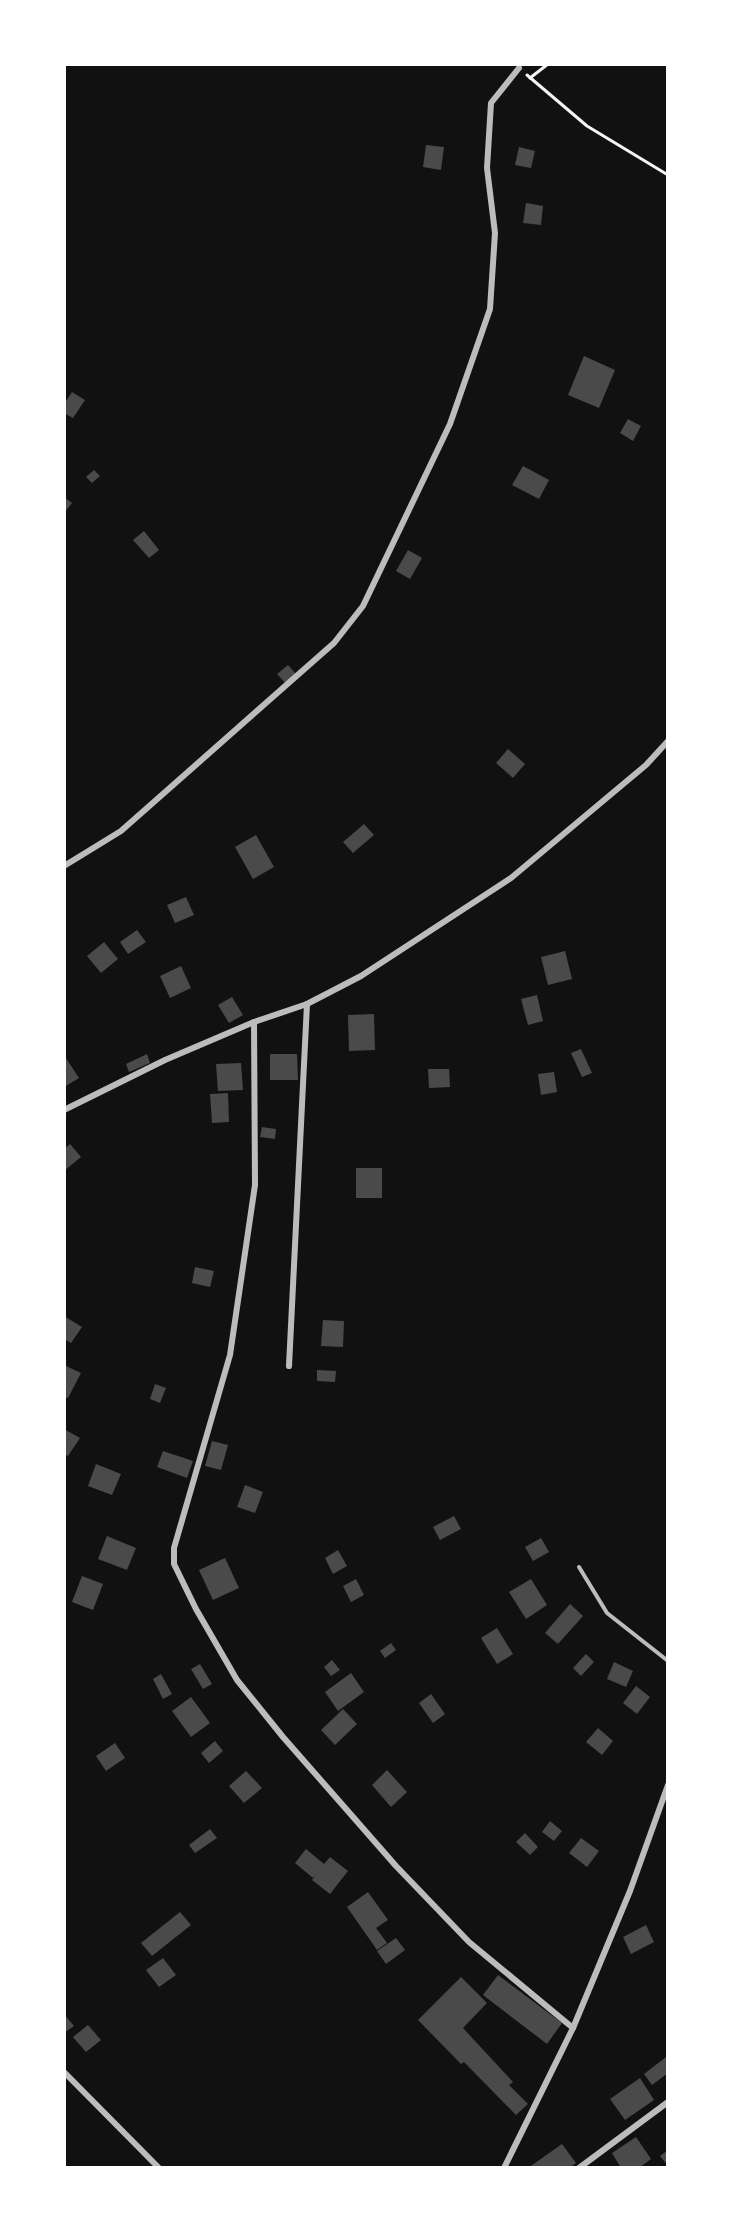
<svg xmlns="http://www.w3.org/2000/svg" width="732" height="2232" viewBox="0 0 732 2232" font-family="'Work Sans',sans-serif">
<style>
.building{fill:#4a4a4a}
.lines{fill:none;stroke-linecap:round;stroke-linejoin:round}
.path{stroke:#f5f5f5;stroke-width:3}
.service{stroke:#bcbcbc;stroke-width:4}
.minor{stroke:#bcbcbc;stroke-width:6}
</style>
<rect width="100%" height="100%" fill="#111"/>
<g class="building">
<polygon points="426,145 444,147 441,170 423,167"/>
<polygon points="519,147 535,151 531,168 515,165"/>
<polygon points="526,203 543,206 541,225 523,223"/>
<polygon points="584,356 615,370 599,408 568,395"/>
<polygon points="72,392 85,400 73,418 64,413 64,404"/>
<polygon points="628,419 641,426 633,441 620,433"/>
<polygon points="523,466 549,480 539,499 512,485"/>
<polygon points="94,470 100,476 92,483 86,477"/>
<polygon points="64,497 72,503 64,513"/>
<polygon points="144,531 159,550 149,558 133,540"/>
<polygon points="408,550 422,558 410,579 396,571"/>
<polygon points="288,665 296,674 286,684 277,674"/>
<polygon points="508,749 525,764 513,778 496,763"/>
<polygon points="364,824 374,835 353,853 343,842"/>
<polygon points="256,835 274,867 253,879 235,847"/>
<polygon points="186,897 194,915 175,923 167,905"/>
<polygon points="137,930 146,942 128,954 120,942"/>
<polygon points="104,942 118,959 101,973 87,956"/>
<polygon points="565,951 572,979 548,985 541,957"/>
<polygon points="181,966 191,988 170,998 160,976"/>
<polygon points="537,995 543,1021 528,1025 521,999"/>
<polygon points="232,997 243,1015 229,1023 218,1005"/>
<polygon points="374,1014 375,1050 349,1051 348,1015"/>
<polygon points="581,1049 592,1073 582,1077 571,1053"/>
<polygon points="147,1054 150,1063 129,1072 126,1064"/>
<polygon points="270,1054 297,1054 298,1080 270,1080"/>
<polygon points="64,1055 79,1078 64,1087"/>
<polygon points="241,1063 243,1090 218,1091 216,1064"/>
<polygon points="428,1069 449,1069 450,1087 429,1088"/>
<polygon points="554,1072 557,1092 541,1095 538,1074"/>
<polygon points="228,1093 229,1122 212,1123 210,1094"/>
<polygon points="262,1127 276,1129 275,1139 260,1137"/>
<polygon points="70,1144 81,1157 64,1171 64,1149"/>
<rect x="356" y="1168" width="26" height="30"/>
<polygon points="195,1267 214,1271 210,1287 192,1283"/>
<polygon points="64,1316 82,1327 71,1343 64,1339"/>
<polygon points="323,1320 344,1321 343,1347 321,1346"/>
<polygon points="64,1365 81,1373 68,1398 64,1397"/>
<polygon points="317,1370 336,1371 335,1382 317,1381"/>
<polygon points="155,1384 166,1388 160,1403 150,1399"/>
<polygon points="64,1429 80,1438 68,1456 64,1454"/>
<polygon points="212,1441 228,1445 221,1470 205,1466"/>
<polygon points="163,1451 193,1461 187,1478 157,1467"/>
<polygon points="96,1464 121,1474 112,1495 88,1486"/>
<polygon points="245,1485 263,1492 255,1513 237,1507"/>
<polygon points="454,1516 461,1529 440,1540 433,1527"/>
<polygon points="107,1536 136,1548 127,1570 98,1559"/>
<polygon points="541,1538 549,1552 533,1561 525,1547"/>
<polygon points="338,1550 347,1566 333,1574 325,1558"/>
<polygon points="225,1558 239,1588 213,1600 199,1570"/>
<polygon points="82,1576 103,1584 93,1610 72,1602"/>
<polygon points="356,1579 364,1595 351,1602 343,1586"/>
<polygon points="531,1579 547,1605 526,1619 509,1592"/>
<polygon points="570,1604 583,1616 558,1644 545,1633"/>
<polygon points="497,1628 513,1654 497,1664 481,1638"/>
<polygon points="391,1643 396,1650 385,1658 380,1651"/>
<polygon points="586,1654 594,1662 581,1676 573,1668"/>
<polygon points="332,1660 340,1670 331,1676 324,1667"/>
<polygon points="614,1662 633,1671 626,1687 607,1679"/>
<polygon points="200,1664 212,1684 203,1689 191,1669"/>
<polygon points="351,1673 364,1692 338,1711 325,1692"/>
<polygon points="161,1674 172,1694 163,1699 153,1679"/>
<polygon points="636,1686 650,1697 637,1714 623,1703"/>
<polygon points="431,1694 445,1714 433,1723 419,1703"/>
<polygon points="191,1697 210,1723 191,1737 172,1711"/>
<polygon points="343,1709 357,1724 335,1745 321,1730"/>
<polygon points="598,1728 613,1741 602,1755 586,1742"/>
<polygon points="215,1741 223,1751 209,1763 201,1753"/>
<polygon points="115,1743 125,1758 106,1771 96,1756"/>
<polygon points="387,1770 407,1792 391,1807 372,1785"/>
<polygon points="246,1771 262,1788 244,1803 229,1786"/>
<polygon points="550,1821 562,1831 554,1841 542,1832"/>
<polygon points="210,1829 217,1838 195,1853 189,1845"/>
<polygon points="525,1833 538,1847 530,1855 516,1842"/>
<polygon points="581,1838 599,1851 587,1867 569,1853"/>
<polygon points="306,1849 324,1864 330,1857 348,1871 330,1894 312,1880 317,1873 313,1878 295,1863"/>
<polygon points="368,1892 388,1920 376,1928 387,1943 377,1950 347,1907"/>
<polygon points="180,1912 191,1925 152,1956 141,1943"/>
<polygon points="646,1925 654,1942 631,1954 623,1937"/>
<polygon points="396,1938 405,1950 386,1964 377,1951"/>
<polygon points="163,1958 176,1975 159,1987 146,1970"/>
<polygon points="498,1975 562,2023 547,2044 483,1995"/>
<polygon points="461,1977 487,2003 463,2028 513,2082 509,2085 528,2104 516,2115 464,2062 461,2064 418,2020"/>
<polygon points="64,2014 74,2026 64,2033"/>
<polygon points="88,2025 101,2040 86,2052 73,2037"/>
<polygon points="666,2057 668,2073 652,2085 644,2074"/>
<polygon points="640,2078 654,2100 625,2120 610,2099"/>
<polygon points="636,2137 651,2159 639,2168 621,2168 612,2153"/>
<polygon points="562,2144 576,2163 569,2168 528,2168"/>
<polygon points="668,2150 668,2166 660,2156"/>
</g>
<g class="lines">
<g class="path">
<polyline points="527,75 587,126 668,175"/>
<polyline points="530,78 548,64"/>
</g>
<polyline class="service" points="579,1567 607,1613 668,1661"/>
<g class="minor">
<polyline points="64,866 121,831 334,643 363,606 450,424 490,309 495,233 487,168 491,103 519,68"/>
<polyline points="254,1022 255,1185 230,1355 174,1548 174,1564 196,1609 237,1680 283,1737 396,1866 469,1942 573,2028"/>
<polyline points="64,1110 165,1060 254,1022 307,1004 361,976 511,878 646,765 668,741"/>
<polyline points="289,1366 307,1004"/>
<polyline points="64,2072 159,2168"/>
<polyline points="504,2168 573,2028 630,1891 668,1785"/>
<polyline points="579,2168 668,2102"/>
</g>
</g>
<rect width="732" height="2232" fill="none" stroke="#ffffff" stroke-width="132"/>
</svg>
